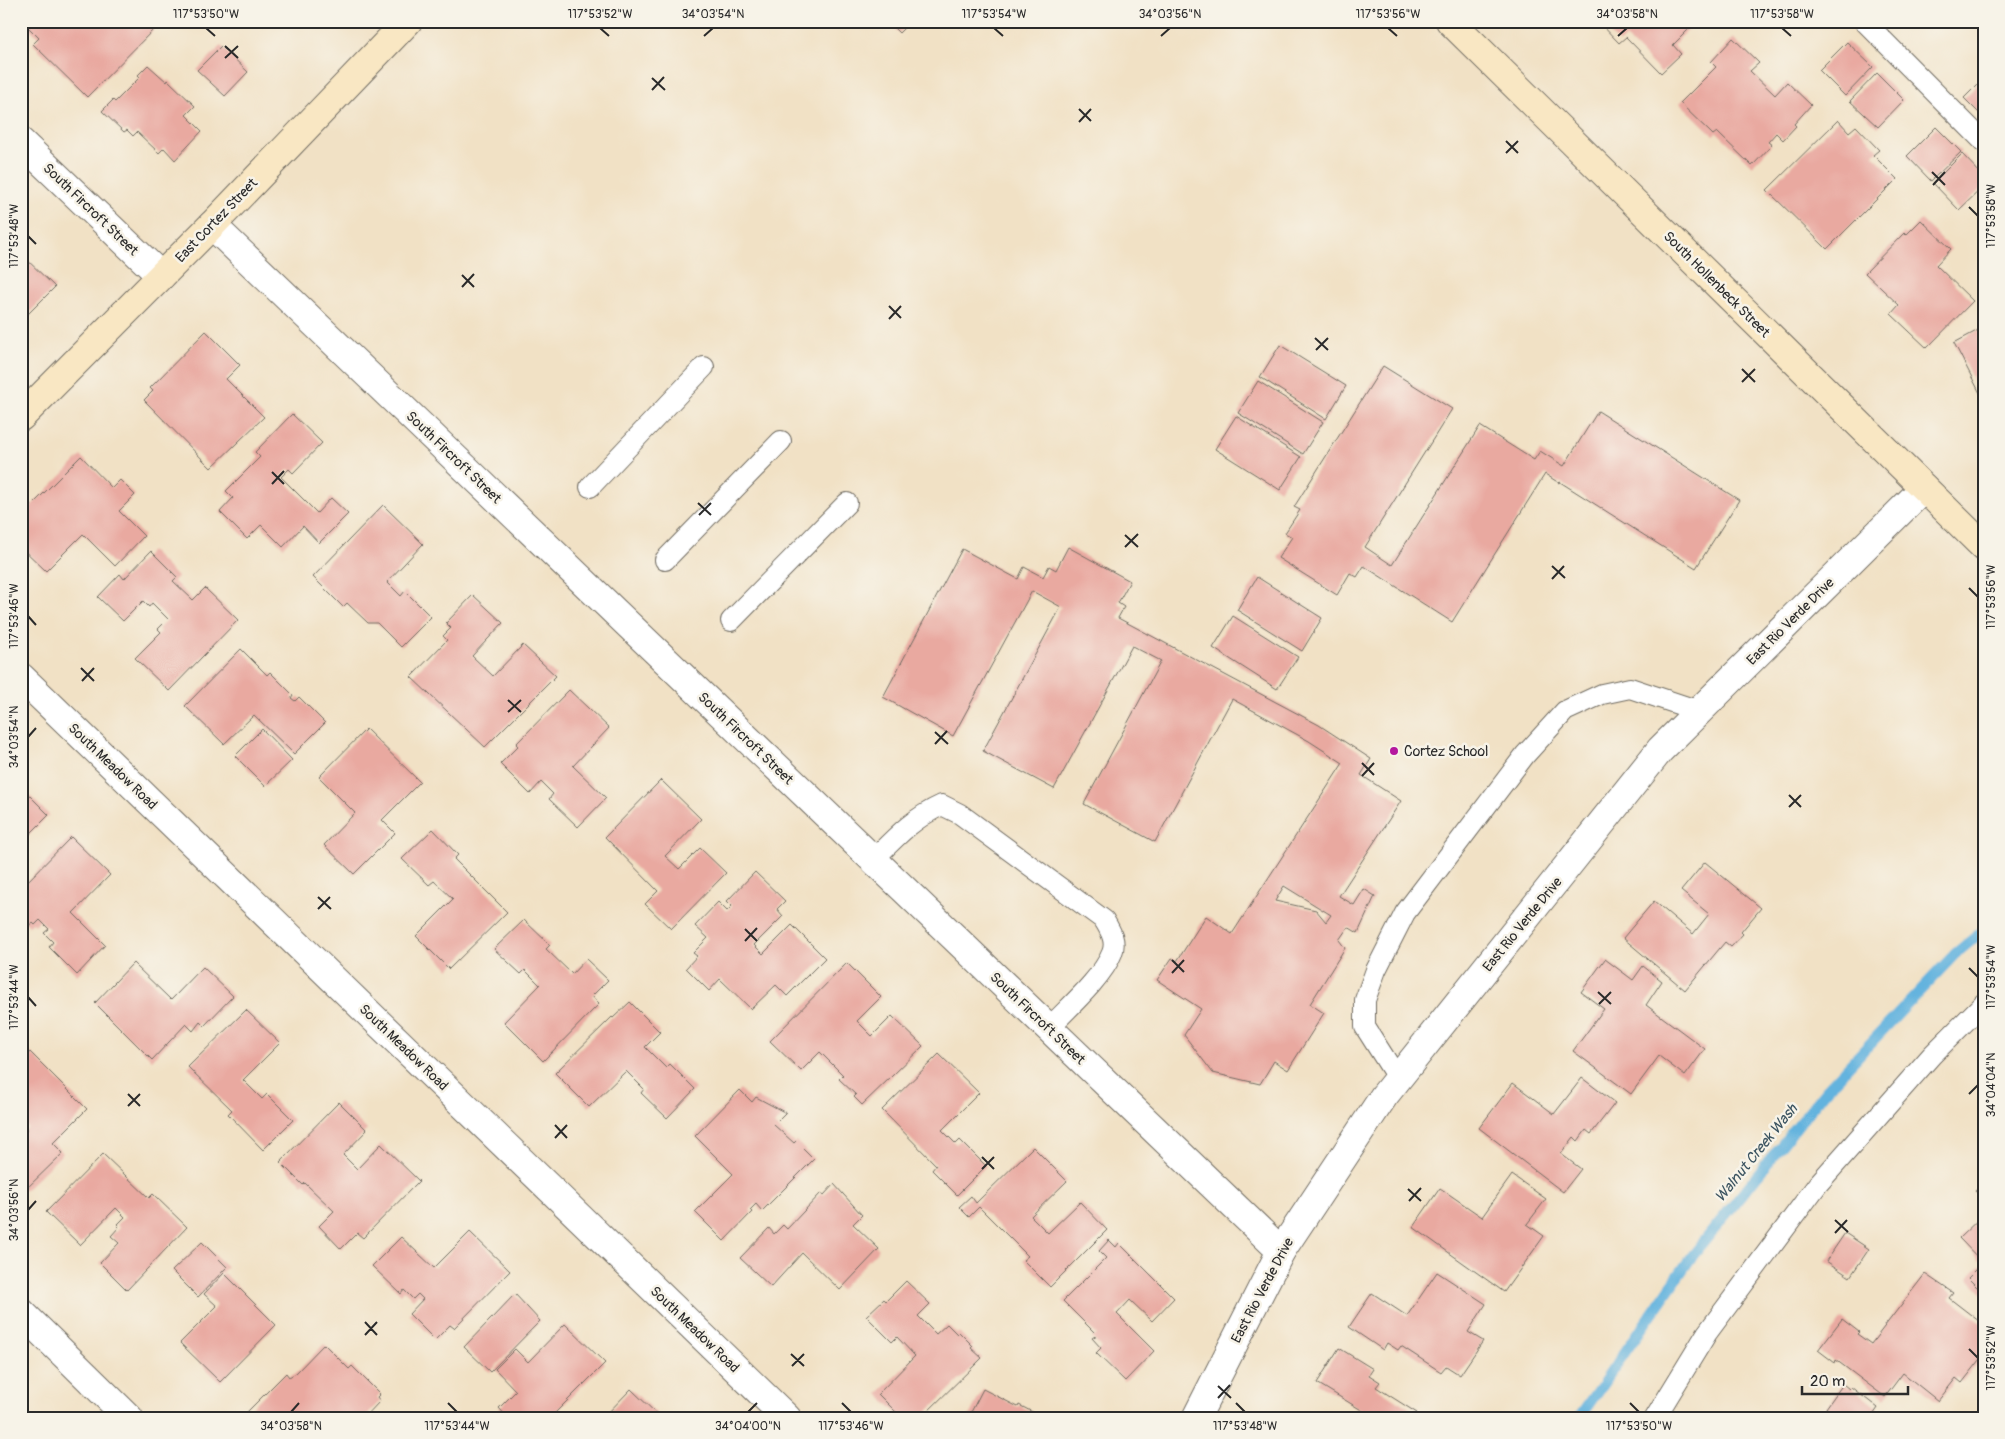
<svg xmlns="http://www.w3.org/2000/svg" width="2005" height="1439" viewBox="0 0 2005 1439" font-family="Pangolin,sans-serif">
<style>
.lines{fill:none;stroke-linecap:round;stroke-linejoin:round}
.stream{stroke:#63b3de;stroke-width:11}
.building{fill:#e9a9a0;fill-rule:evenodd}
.lane-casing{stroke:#706b61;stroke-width:22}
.street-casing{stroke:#706b61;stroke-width:30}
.secondary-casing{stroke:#706b61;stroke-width:30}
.lane{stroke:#fff;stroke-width:20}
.street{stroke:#fff;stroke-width:28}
.secondary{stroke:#f9e7c3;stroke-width:28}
.ticks{fill:none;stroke:#2b2b2b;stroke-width:2}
.poi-dot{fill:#b5179e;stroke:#f7f3e8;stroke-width:2}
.labels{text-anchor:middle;stroke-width:5;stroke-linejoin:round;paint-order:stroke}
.street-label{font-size:14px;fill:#2b2b2b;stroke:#f7f3e8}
.poi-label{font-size:14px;fill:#2b2b2b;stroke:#f7f3e8;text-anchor:start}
.water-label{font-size:15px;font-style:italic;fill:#3c5461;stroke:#f7f3e8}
.neatline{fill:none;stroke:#2b2b2b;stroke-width:2}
.ticks-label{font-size:12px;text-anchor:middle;fill:#2b2b2b}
</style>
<rect width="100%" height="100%" fill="#f7f3e8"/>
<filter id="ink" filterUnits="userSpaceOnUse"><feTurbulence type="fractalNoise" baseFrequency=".02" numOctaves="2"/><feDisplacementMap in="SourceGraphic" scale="10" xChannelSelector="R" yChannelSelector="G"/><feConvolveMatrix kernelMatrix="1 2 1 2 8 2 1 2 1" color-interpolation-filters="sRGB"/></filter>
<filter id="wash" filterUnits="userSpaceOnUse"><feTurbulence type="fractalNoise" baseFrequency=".0096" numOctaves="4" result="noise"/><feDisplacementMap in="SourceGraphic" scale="20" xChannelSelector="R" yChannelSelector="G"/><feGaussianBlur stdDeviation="1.12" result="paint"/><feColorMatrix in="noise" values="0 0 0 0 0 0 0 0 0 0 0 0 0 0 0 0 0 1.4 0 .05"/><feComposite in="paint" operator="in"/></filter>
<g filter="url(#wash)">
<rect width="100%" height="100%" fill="#f1e1c5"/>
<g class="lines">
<polyline class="stream" points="1579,1418 1690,1259 1826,1090 1955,954 1984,930"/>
</g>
<g id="blocks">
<g class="building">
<polygon points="30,21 162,21 87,97 33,44 39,38 26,25"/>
<polygon points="887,21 911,21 899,33"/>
<polygon points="1598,21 1697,21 1673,45 1681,54 1661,73 1626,37 1619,43"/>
<polygon points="1733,38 1759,63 1750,71 1775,95 1787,82 1811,105 1794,124 1796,126 1783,140 1776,133 1768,142 1772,145 1752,166 1717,132 1713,135 1680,103 1716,67 1711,62"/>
<polygon points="1847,42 1873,67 1845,96 1819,70"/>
<polygon points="221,46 248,72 225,96 197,70"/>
<polygon points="148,65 167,82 168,80 195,106 186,115 202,131 175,160 164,148 159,153 137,132 133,136 127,130 124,132 102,111 113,100 115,102 140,77 138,75"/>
<polygon points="1877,73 1904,100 1878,127 1850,101"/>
<polygon points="1984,78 1984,118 1964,98"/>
<polygon points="1838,120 1849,132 1856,126 1879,150 1873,155 1897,179 1827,249 1767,190"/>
<polygon points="1936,127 1961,152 1931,181 1907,156"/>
<polygon points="1962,154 1984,177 1984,186 1959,210 1933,183"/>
<polygon points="1921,220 1951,249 1936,265 1973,301 1927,348 1891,314 1899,305 1865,273 1904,233 1906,235"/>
<polygon points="21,254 55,287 21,321"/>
<polygon points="1984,327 1984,396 1982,397 1954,343"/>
<polygon points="206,331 240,365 226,379 264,417 211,468 144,400 153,391 150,388"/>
<polygon points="1280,345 1346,386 1326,419 1260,377"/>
<polygon points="1383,366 1452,409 1365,547 1392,565 1480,426 1534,460 1540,451 1564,466 1598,411 1739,500 1696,568 1560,482 1559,483 1545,474 1452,622 1364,566 1357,577 1350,573 1337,595 1278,558 1292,537 1285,533 1300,510 1294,507"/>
<polygon points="1258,381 1323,422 1303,454 1238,413"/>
<polygon points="292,414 322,443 293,473 289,469 281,477 317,513 331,498 348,514 319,543 303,526 283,547 261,525 247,539 220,512 233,498 226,491 260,457 255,452"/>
<polygon points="1236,416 1301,457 1280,490 1215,449"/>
<polygon points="81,456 112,488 120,480 135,495 119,511 144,536 115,566 83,534 46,571 21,547 21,516"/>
<polygon points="383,505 423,544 387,582 401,596 405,591 431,617 401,647 377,623 368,623 347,603 343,607 313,577"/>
<path d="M1068,547l62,34 -12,22 6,4 -6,11 201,107 52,34 -10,16 40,26 -62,95 15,9 10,-16 11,7 -17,37 -10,-6 -9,13 6,8 -35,56 14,9 -36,57 -14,-9 -14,23 -47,-11 -29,-38 17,-26 -44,-29 15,-22 5,3 29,-45 26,18 111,-171 -34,-22 -77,-42 -77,143 -71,-38 77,-143 -29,-15 -78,143 -71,-38 78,-144 -29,-16 -79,145 -70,-39 79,-148 56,30 6,-12 19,10 6,-11 7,4zM1284,886l47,29 -5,7 -10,-12 -41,-9z"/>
<polygon points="151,551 177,577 173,581 193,600 205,588 238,620 169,691 135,658 161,632 158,629 168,619 152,603 149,607 143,601 123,621 98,597 120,574 124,579"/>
<polygon points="1257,577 1322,618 1302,651 1237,610"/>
<polygon points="473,595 503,623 472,656 493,676 523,645 556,676 485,747 411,677 447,640 443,636 451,628 446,623"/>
<polygon points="1233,616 1298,657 1277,689 1213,648"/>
<polygon points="241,649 267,675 270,672 293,695 291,698 295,701 299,697 325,723 294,754 254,715 224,744 185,706"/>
<polygon points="569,690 609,728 573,766 606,798 578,827 549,799 553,794 541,782 530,794 500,764 518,746 516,744"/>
<polygon points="262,729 292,760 265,786 235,756"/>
<polygon points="366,729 420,782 382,820 395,833 354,874 324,845 355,813 319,777"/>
<polygon points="661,780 701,819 665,856 679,869 700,848 726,873 671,929 645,904 658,891 605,837"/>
<polygon points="21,787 49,815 21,843"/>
<polygon points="433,829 458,855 454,859 507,912 449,969 416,936 453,899 434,881 429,885 402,859"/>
<polygon points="71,837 110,875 73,913 105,945 77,975 49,947 53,942 44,933 49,929 40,920 35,925 33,923 29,926 21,918 21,910 26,905 21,901 21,888"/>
<polygon points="1705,862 1761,908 1741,932 1743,934 1731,947 1725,942 1685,990 1623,938 1654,901 1693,934 1709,914 1681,891"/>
<polygon points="755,872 785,901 777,909 783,916 754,945 763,954 792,925 825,958 787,996 776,985 751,1009 720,979 709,991 686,968 697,956 693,953 708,938 695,926 718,902 727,911 732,906 727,901"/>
<polygon points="524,920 550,945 546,949 572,974 586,959 608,980 592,996 599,1004 543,1061 504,1022 540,985 525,970 521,974 494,949"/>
<polygon points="1605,959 1633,980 1643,966 1662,981 1646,1005 1705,1049 1685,1076 1659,1056 1631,1094 1573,1051 1604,1009 1581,992"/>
<polygon points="133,963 171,1000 203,967 233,996 204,1026 200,1022 193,1031 186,1024 152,1060 95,1003"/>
<polygon points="847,963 881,997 857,1021 872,1036 892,1016 923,1046 862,1105 854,1097 856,1095 839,1079 843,1075 820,1052 801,1071 770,1041"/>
<polygon points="630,1002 660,1032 645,1047 666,1068 670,1064 695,1089 667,1118 641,1093 644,1089 626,1071 589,1107 555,1073 612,1017 613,1018"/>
<polygon points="246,1010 280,1043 243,1080 262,1099 267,1094 293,1120 263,1150 228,1114 232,1110 188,1067"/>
<polygon points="30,1052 87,1109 53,1143 63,1153 24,1191 21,1188 21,1134 28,1128 21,1122 21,1061"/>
<polygon points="939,1054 979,1093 942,1130 956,1144 960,1140 986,1166 957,1195 932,1170 936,1165 882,1110"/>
<polygon points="1582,1078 1615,1103 1591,1134 1586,1130 1578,1141 1574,1137 1561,1154 1581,1169 1563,1192 1479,1128 1513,1083 1554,1114"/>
<polygon points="740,1090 752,1102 756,1097 786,1113 774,1125 794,1143 796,1141 814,1159 762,1211 756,1204 750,1210 752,1212 724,1241 695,1212 733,1174 695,1136"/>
<polygon points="339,1102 367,1130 343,1155 357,1169 381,1144 419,1181 363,1238 357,1233 341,1249 319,1226 334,1211 305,1183 303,1185 280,1162"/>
<polygon points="1033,1147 1067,1181 1031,1216 1048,1233 1080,1202 1107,1230 1050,1287 1023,1260 1028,1256 979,1207 969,1217 959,1207 971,1196 976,1203"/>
<polygon points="103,1154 149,1198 153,1194 187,1227 127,1290 100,1263 119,1243 111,1236 119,1227 117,1225 125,1217 116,1208 80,1245 46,1212"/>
<polygon points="1512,1175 1546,1199 1527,1224 1544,1236 1504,1292 1413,1227 1440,1188 1482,1217"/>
<polygon points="1984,1181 1984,1200 1975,1191"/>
<polygon points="834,1184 862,1215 853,1224 879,1249 840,1290 802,1253 771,1287 740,1258 769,1228 774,1234 783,1225 787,1229 821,1193 824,1195"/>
<polygon points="1984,1214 1984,1294 1968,1278 1983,1263 1959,1238"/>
<polygon points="470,1232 510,1271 454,1328 450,1325 435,1340 409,1314 423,1299 418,1294 413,1299 404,1290 401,1294 372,1266 401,1237 434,1268"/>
<polygon points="1845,1233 1869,1249 1850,1277 1826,1261"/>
<polygon points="1109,1240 1116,1247 1119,1243 1174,1298 1152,1321 1130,1300 1117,1314 1154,1351 1125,1381 1096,1353 1101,1348 1092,1338 1097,1335 1063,1301 1106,1258 1099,1251"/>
<polygon points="202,1242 227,1267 198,1297 172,1271"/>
<polygon points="1437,1272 1486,1304 1468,1332 1483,1341 1460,1375 1446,1366 1441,1372 1401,1346 1398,1350 1387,1343 1383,1350 1349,1327 1372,1293 1407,1316"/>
<polygon points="224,1273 276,1325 220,1382 180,1343 217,1306 204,1294"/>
<polygon points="1925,1274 1953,1293 1949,1298 1984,1325 1984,1355 1962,1383 1956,1378 1938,1401 1903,1373 1885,1397 1836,1360 1835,1363 1818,1350 1842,1319 1859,1332 1857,1334 1871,1344"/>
<polygon points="906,1281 930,1304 918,1316 936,1334 947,1324 957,1334 959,1332 973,1346 971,1348 982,1358 921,1418 902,1418 878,1394 915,1356 897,1337 892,1342 866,1316 884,1299 886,1301"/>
<polygon points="515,1294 540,1321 490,1372 464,1347"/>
<polygon points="565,1324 605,1363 550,1418 544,1418 539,1413 534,1418 508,1418 499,1408 516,1391 495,1369 515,1349 528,1362"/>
<polygon points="324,1344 349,1369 352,1366 380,1394 377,1397 380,1401 364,1418 312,1418 306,1412 300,1418 253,1418 247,1412 286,1373 289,1377 296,1373"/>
<polygon points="1339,1348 1373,1369 1369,1375 1380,1382 1376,1387 1417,1413 1416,1414 1422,1418 1359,1418 1363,1411 1317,1383"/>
<polygon points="1843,1384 1849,1389 1851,1387 1878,1408 1871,1418 1836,1418 1826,1408"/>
<polygon points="631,1389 661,1418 603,1418"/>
<polygon points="983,1389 1018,1407 1019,1405 1044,1418 968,1418"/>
</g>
</g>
</g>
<g filter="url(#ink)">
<use href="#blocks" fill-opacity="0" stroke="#706b61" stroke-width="1"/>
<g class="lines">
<g class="lane-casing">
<g id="lane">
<polyline points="1864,21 1984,142"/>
<polyline points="590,487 704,367"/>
<polyline points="665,560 781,441"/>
<polyline points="731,621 847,503"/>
<path d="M873,860c22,-22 40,-42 69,-55l18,9 144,106c6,10 13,21 8,33 -9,24 -45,56 -63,75"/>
<polyline points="1398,1079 1365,1027 1365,1000 1376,970 1405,913 1525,755 1565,711 1602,694 1630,688 1699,711"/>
<polyline points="1655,1418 1707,1333 1818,1184 1932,1055 1984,1003"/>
</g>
</g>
<g class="street-casing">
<g id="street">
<polyline points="21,142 161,276"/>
<polyline points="212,225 1281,1251"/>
<polyline points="21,677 787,1418"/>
<polyline points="21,1312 129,1418"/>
<polyline points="1196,1418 1281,1251 1384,1096 1660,750 1924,488"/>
</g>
</g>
<g class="secondary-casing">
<g id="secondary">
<polyline points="1450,21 1984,547"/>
<polyline points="21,417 212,225 408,21"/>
</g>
</g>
<use href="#lane" class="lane"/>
<use href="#street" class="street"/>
<use href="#secondary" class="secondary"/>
</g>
</g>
<path class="ticks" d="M206,28l9,8M600,28l9,8M994,28l9,8M1388,28l9,8M1782,28l9,8M704,36l9,-8M1161,36l9,-8M1618,36l9,-8M225,46l13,12M225,58l13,-12M652,78l13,12M652,90l12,-13M1079,109l12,12M1079,122l12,-13M1506,141l12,12M1506,153l12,-12M1932,172l13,13M1933,185l12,-13M1969,207l9,9M28,236l8,8M462,275l12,12M462,287l12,-13M889,306l12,12M889,319l12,-13M1315,338l13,12M1316,350l12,-12M1742,369l13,13M1742,382l13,-13M272,472l12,12M272,484l12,-13M698,503l13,12M699,515l12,-12M1125,535l13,12M1125,547l13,-13M1552,566l13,12M1552,579l12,-13M1969,588l9,9M28,616l8,9M81,668l13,13M82,681l12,-13M508,700l13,12M508,712l13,-12M935,732l13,12M28,737l8,-9M935,744l12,-13M1362,763l12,12M1362,776l12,-13M1789,795l12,12M1789,807l12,-12M318,897l13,12M318,909l12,-12M745,929l12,12M745,941l12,-13M1172,960l12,12M1969,968l9,9M1172,973l12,-13M1598,992l13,12M28,997l8,9M1599,1004l12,-12M128,1094l12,12M1969,1094l9,-9M128,1106l12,-12M555,1125l12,13M555,1138l12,-13M982,1157l12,12M982,1169l12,-12M1408,1189l13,12M1409,1201l12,-13M28,1210l8,-9M1835,1220l13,12M1835,1233l12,-13M365,1322l12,13M365,1335l12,-13M1969,1349l9,9M791,1354l13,12M792,1366l12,-12M1218,1386l13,12M1218,1398l12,-13M448,1403l9,9M842,1403l9,9M1236,1403l9,9M1630,1403l9,9M291,1412l8,-9M748,1412l9,-9"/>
<circle class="poi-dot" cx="1394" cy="751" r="5"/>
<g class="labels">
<g class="street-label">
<text transform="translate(91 209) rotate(44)" y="5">South Fircroft Street</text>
<text transform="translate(216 220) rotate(-46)" y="5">East Cortez Street</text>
<text transform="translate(1717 284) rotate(45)" y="5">South Hollenbeck Street</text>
<text transform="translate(454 457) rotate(44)" y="5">South Fircroft Street</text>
<text transform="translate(1790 621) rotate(-45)" y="5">East Rio Verde Drive</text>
<text transform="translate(746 738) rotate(44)" y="5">South Fircroft Street</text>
<text transform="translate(113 766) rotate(44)" y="5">South Meadow Road</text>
<text transform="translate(1522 924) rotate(-51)" y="5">East Rio Verde Drive</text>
<text transform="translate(1038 1018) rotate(44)" y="5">South Fircroft Street</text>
<text transform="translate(404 1047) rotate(44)" y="5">South Meadow Road</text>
<text transform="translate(1262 1290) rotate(-62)" y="5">East Rio Verde Drive</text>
<text transform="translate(695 1329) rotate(44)" y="5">South Meadow Road</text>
</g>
<g class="poi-label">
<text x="1404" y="756">Cortez School</text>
</g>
<g class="water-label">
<text transform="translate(1756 1153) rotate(-51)" y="5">Walnut Creek Wash</text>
</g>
</g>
<rect width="2005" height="1439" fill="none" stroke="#f7f3e8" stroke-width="55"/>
<path d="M1802 1386v8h106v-8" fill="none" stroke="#2b2b2b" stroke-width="2.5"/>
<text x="1810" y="1386" font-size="15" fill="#2b2b2b" stroke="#f7f3e8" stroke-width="4" paint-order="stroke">20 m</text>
<rect x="28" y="28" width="1950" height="1384" class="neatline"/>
<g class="ticks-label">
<text x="206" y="18">117°53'50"W</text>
<text x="600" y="18">117°53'52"W</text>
<text x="713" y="18">34°03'54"N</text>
<text x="994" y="18">117°53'54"W</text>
<text x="1170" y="18">34°03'56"N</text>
<text x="1388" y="18">117°53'56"W</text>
<text x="1627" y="18">34°03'58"N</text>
<text x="1782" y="18">117°53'58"W</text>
<text transform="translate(1991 216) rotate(-90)" y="4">117°53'58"W</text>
<text transform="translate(14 236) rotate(-90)" y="4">117°53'48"W</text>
<text transform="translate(1991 597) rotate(-90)" y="4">117°53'56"W</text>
<text transform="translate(14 616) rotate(-90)" y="4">117°53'46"W</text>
<text transform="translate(14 737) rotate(-90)" y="4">34°03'54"N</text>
<text transform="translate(1991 977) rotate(-90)" y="4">117°53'54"W</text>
<text transform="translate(14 997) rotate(-90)" y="4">117°53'44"W</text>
<text transform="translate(1991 1085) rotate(-90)" y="4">34°04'04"N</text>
<text transform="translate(14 1210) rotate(-90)" y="4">34°03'56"N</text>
<text transform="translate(1991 1358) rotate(-90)" y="4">117°53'52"W</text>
<text x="291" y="1430">34°03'58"N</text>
<text x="457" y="1430">117°53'44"W</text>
<text x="748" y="1430">34°04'00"N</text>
<text x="851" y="1430">117°53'46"W</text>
<text x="1245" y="1430">117°53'48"W</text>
<text x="1639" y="1430">117°53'50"W</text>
</g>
</svg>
